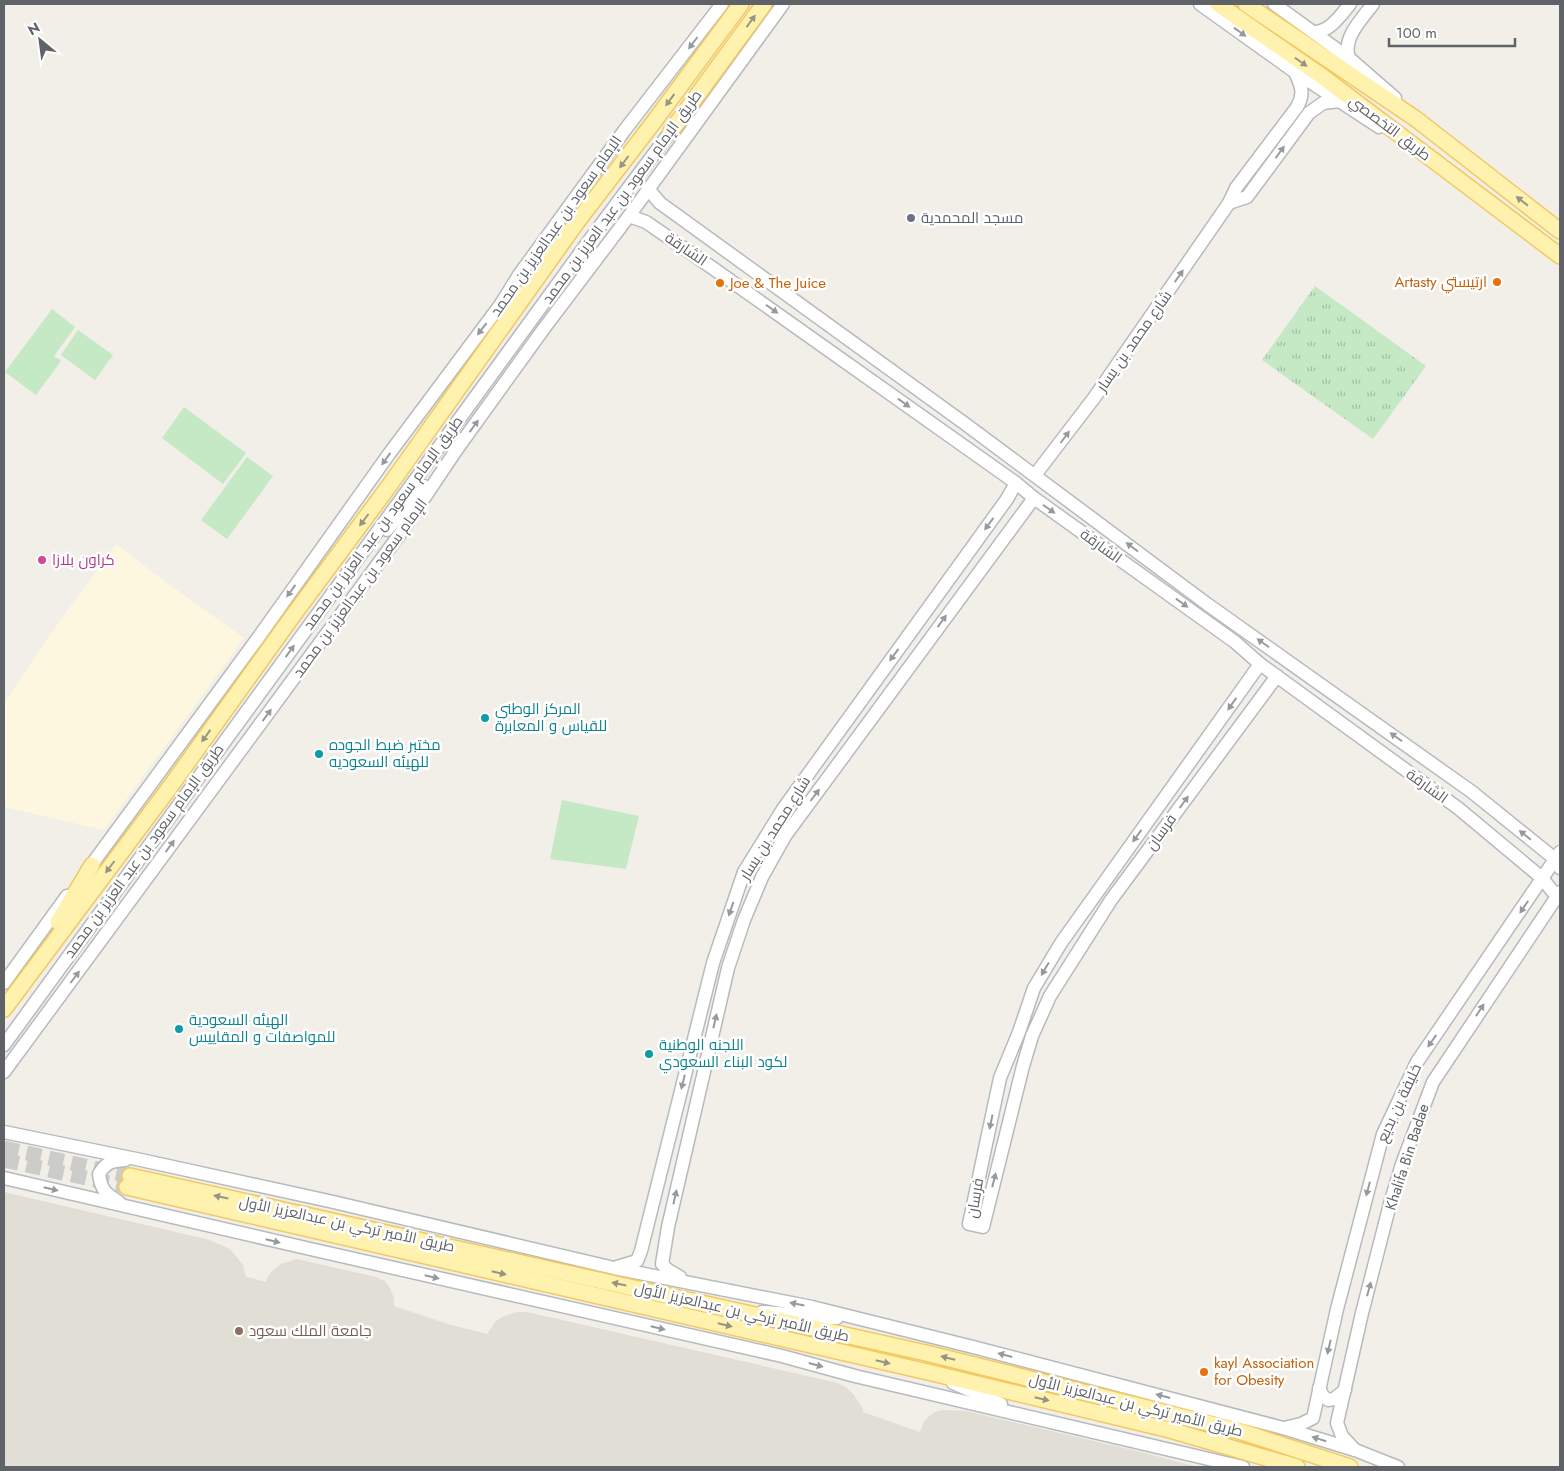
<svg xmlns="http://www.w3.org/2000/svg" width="1564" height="1471" viewBox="0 0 1564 1471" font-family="Jost,Cairo,sans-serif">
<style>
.commercial{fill:#fef7e0}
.education{fill:#e1ded6}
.green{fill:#c5e8c5}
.park{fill:url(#park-tufts)}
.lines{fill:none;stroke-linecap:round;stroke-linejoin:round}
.primary-tunnel{stroke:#ccccc8;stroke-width:15;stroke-dasharray:15 8;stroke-linecap:butt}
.secondary-casing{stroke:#b6babf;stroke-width:15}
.primary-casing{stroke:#f2c960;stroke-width:18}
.secondary{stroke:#fff;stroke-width:12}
.primary{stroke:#fff2af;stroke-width:15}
.oneway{fill:#979581}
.oneway2{fill:#979a9d}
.worship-dot{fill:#6b7280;stroke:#fff;stroke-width:2}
.food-dot{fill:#e8710a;stroke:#fff;stroke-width:2}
.hotel-dot{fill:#d1479c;stroke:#fff;stroke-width:2}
.culture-dot{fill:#0f9aa8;stroke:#fff;stroke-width:2}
.education-dot{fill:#8d6e63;stroke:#fff;stroke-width:2}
.labels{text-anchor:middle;stroke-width:5;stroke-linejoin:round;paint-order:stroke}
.street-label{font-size:15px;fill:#5f6368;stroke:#fff}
.worship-label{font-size:15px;fill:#5b616d;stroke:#fff;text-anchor:start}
.food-label{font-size:15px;fill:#c56008;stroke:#fff;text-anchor:start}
.hotel-label{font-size:15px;fill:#b23c85;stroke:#fff;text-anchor:start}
.culture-label{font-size:15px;fill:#0d838f;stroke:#fff;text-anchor:start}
.education-label{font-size:15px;fill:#785e54;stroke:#fff;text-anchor:start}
</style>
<defs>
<pattern id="park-tufts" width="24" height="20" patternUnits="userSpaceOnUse" patternTransform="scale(1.25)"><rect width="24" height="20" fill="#c5e8c5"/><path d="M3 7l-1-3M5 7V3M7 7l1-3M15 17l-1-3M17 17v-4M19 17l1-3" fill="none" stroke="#a3c0a4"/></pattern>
</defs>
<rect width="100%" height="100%" fill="#f1efe8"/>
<polygon class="commercial" points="116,544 164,581 244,638 104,830 4,807 4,704 47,639"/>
<polygon class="education" points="4,1192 210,1240 230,1249 243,1265 246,1277 255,1279 266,1282 268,1276 273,1270 281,1264 297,1259 376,1277 385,1281 390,1288 394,1298 394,1306 451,1325 487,1334 496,1321 504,1316 517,1312 527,1312 838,1383 847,1388 854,1395 863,1409 863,1412 920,1432 924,1422 929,1416 935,1412 942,1410 966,1411 1141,1452 1198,1467 4,1467"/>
<g class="green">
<polygon points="52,309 75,327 54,356 61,361 36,395 5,372"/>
<polygon points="78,330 113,355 95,380 61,355"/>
<polygon points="184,407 246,453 223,484 162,438"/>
<polygon points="247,457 273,476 227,539 201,520"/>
<polygon points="562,800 639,816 626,869 550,859"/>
</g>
<polygon class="park" points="1315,286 1426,366 1373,439 1262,360"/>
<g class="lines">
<g class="primary-tunnel">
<polyline points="4,1148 130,1176"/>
<polyline points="4,1160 127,1187"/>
</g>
<g class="secondary-casing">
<g id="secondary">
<polyline points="1200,4 1295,72 1379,127"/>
<polyline points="1274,4 1349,58 1395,98"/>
<path d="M1313,32c16,1 28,-17 37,-28"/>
<path d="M1349,58c-7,-20 13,-39 24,-54"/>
<polyline points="648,189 660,203 964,423 1207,604 1472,792 1555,859 1560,868"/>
<path d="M1229,203l7,-15 61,-81c8,-13 4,-22 -2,-35"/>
<polyline points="629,216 646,222 714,269 1016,483 1034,498 1235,642 1260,664 1458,808 1542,878 1557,897"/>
<polyline points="1035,475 1094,398 1229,203 1247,197 1309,113 1323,103 1339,101"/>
<polyline points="387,530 424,486"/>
<polyline points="1260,664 1061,943 1034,988 1019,1032 1000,1078 969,1224 983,1227 1023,1066 1032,1036 1050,996 1111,900 1277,676"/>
<polyline points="87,871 258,638 389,454 501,304 519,275 624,131 722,4"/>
<polyline points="4,983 67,896"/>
<polyline points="4,1045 591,238 671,131"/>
<polyline points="4,1072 400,534 457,449 545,327 629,216 783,4"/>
<polyline points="4,1132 141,1160 329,1201 614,1268 812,1307 973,1347 1283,1428 1355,1450 1398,1467"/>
<polyline points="4,1178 306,1248 782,1356 855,1376 1243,1467"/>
<path d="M119,1202c-13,-8 -18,-12 -20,-28 7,-12 13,-13 26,-14"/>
<polyline points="617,1267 637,1261 641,1251 713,963 744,872 783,809 1007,499 1016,483"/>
<polyline points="680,1277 668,1270 662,1264 668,1227 728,968 744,920 762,877 785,836 1034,498"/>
<path d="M762,1312c25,1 50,6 75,6"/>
<polyline points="953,1383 1001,1404"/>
<polyline points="1319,1388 1323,1396 1328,1400 1334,1399 1345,1390"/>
<polyline points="1284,1428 1301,1424 1313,1418 1337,1309 1383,1134 1417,1062 1560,852"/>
<polyline points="1355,1450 1342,1436 1337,1423 1362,1313 1390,1204 1402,1164 1433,1082 1560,892"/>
</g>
</g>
<g class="primary-casing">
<g id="primary">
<polyline points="1218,4 1323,77 1560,256"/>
<polyline points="1246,4 1416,119 1560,231"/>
<polyline points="671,131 764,4"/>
<polyline points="58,922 92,865"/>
<polyline points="4,1009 170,787 292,617 389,486 577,222 653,123 741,4"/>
<polyline points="130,1176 926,1353 1236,1430 1350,1467"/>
<polyline points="127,1187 932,1373 1170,1430 1297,1467"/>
</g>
</g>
<use href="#secondary" class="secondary"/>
<use href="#primary" class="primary"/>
</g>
<defs><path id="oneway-solid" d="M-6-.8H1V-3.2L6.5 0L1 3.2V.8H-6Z" transform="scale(1.25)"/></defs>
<g class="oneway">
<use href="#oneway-solid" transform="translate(751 21) rotate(-54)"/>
<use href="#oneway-solid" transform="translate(1301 62) rotate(35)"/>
<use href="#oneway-solid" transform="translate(670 100) rotate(126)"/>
<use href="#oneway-solid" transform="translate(624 162) rotate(127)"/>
<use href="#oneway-solid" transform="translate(1522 201) rotate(-142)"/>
<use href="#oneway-solid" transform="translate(364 520) rotate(127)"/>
<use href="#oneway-solid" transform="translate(206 736) rotate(126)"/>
<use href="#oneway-solid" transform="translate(110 867) rotate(127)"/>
<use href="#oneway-solid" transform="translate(221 1197) rotate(-168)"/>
<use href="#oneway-solid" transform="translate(499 1273) rotate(13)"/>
<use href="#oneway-solid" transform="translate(619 1284) rotate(-168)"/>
<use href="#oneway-solid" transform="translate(725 1325) rotate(13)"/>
<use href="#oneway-solid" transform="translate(948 1358) rotate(-166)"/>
<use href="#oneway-solid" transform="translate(883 1362) rotate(13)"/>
<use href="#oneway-solid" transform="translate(1042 1399) rotate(13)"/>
</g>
<g class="oneway2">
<use href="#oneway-solid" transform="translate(1240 32) rotate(36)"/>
<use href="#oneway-solid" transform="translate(693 43) rotate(127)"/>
<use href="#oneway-solid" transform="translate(1280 152) rotate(-54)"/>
<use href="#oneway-solid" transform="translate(1179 276) rotate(-55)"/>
<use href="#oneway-solid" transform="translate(772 309) rotate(35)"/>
<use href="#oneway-solid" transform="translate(482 329) rotate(128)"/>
<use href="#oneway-solid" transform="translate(904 403) rotate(36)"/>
<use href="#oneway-solid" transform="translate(474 426) rotate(-54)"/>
<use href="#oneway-solid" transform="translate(1065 437) rotate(-53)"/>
<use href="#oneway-solid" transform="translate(386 459) rotate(126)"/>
<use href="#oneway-solid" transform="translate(1049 509) rotate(35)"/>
<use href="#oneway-solid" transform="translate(989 524) rotate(126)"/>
<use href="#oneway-solid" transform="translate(1132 547) rotate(-143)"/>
<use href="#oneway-solid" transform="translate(291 591) rotate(126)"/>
<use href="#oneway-solid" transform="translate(1182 603) rotate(36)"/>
<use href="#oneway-solid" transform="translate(942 621) rotate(-54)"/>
<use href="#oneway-solid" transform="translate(1263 643) rotate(-145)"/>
<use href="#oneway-solid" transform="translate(290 651) rotate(-54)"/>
<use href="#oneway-solid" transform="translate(894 655) rotate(126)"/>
<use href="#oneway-solid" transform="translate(1232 704) rotate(125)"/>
<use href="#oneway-solid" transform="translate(267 715) rotate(-54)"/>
<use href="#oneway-solid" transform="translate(1396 737) rotate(-145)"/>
<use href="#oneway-solid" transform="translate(815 795) rotate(-53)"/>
<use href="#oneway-solid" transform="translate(1184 802) rotate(-54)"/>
<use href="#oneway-solid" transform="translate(1525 835) rotate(-141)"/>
<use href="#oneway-solid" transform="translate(1137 836) rotate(126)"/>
<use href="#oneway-solid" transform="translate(170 846) rotate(-54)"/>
<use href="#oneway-solid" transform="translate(1524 907) rotate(124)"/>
<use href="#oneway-solid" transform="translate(731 909) rotate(109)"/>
<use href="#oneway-solid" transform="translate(1045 969) rotate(121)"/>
<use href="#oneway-solid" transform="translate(75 977) rotate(-53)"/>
<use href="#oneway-solid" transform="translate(1480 1010) rotate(-57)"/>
<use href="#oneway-solid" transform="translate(715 1021) rotate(-77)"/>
<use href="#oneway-solid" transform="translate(1432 1041) rotate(125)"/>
<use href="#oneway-solid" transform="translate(683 1082) rotate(104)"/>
<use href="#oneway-solid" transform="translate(991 1122) rotate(102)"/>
<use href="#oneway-solid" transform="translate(994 1180) rotate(-76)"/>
<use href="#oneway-solid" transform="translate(51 1189) rotate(13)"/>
<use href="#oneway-solid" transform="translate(1368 1189) rotate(105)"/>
<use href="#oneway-solid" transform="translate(675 1197) rotate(-77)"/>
<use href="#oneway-solid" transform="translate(273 1241) rotate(14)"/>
<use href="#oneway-solid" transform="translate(432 1277) rotate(13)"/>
<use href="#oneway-solid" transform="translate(1369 1289) rotate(-75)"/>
<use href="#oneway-solid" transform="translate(797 1304) rotate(-169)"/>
<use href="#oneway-solid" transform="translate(658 1328) rotate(13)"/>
<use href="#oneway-solid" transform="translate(1329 1347) rotate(103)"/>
<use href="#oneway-solid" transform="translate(1005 1355) rotate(-165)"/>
<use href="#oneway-solid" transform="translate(816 1365) rotate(15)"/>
<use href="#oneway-solid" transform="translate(1163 1396) rotate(-165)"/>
<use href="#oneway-solid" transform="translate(1319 1439) rotate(-163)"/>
</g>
<circle class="worship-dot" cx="911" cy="218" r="5"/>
<g class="food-dot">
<circle cx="1497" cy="282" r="5"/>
<circle cx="720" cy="283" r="5"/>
<circle cx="1204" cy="1372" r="5"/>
</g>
<circle class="hotel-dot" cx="42" cy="560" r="5"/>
<g class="culture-dot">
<circle cx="485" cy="718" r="5"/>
<circle cx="319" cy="754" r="5"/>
<circle cx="179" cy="1029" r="5"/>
<circle cx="649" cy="1054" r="5"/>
</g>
<circle class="education-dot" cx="239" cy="1331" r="5"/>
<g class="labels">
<g class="street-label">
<text transform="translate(1390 128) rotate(37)" y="5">طريق التخصصي</text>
<text transform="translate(622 197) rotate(-54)" y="5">طريق الإمام سعود بن عبد العزيز بن محمد</text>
<text transform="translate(556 226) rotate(-55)" y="5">الإمام سعود بن عبدالعزيز بن محمد</text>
<text transform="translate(686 249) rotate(34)" y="5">الشارقة</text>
<text transform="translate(1134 341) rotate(-55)" y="5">شارع محمد بن يسار</text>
<text transform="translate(383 523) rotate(-54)" y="5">طريق الإمام سعود بن عبد العزيز بن محمد</text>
<text transform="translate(1101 546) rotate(36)" y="5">الشارقة</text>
<text transform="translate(360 588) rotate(-54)" y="5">الإمام سعود بن عبدالعزيز بن محمد</text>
<text transform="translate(1427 786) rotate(36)" y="5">الشارقة</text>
<text transform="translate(775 828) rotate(-58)" y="5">شارع محمد بن يسار</text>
<text transform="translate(1161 832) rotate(-54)" y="5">فرسان</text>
<text transform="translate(144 851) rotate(-54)" y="5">طريق الإمام سعود بن عبد العزيز بن محمد</text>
<text transform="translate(1399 1103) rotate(-65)" y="5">خليفة بن بديع</text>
<text transform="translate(1407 1157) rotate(-72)" y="5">Khalifa Bin Badae</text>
<text transform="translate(975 1198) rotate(-80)" y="5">فرسان</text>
<text transform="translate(347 1224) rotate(12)" y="5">طريق الأمير تركي بن عبدالعزيز الأول</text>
<text transform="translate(742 1312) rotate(13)" y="5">طريق الأمير تركي بن عبدالعزيز الأول</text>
<text transform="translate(1136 1405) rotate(14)" y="5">طريق الأمير تركي بن عبدالعزيز الأول</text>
</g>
<g class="worship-label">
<text x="921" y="223">مسجد المحمدية</text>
</g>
<g class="food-label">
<text x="1487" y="287" text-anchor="end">Artasty ارتيستي</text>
<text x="730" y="288">Joe &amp; The Juice</text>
<text x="1214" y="1368">kayl Association<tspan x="1214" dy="17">for Obesity</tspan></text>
</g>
<g class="hotel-label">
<text x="52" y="565">كراون بلازا</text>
</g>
<g class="culture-label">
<text x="495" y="714">المركز الوطني<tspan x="495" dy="17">للقياس و المعابرة</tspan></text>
<text x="329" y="750">مختبر ضبط الجوده<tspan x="329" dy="17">للهيئه السعوديه</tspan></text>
<text x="189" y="1025">الهيئه السعودية<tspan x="189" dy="17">للمواصفات و المقاييس</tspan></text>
<text x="659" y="1050">اللجنه الوطنية<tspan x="659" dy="17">لكود البناء السعودي</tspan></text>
</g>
<g class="education-label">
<text x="249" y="1336">جامعة الملك سعود</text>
</g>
</g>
<rect width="1564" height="1471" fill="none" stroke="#5f6368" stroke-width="10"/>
<g transform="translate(40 40) rotate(331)" stroke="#ffffff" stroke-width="4" paint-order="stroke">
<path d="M0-4L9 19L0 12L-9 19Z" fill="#5f6368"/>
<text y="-8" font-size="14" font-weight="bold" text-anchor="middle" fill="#5f6368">N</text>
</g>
<path d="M1389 38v8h126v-8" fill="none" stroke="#5f6368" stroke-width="2.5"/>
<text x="1396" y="38" font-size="15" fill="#5f6368" stroke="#ffffff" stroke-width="4" paint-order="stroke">100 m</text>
</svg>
